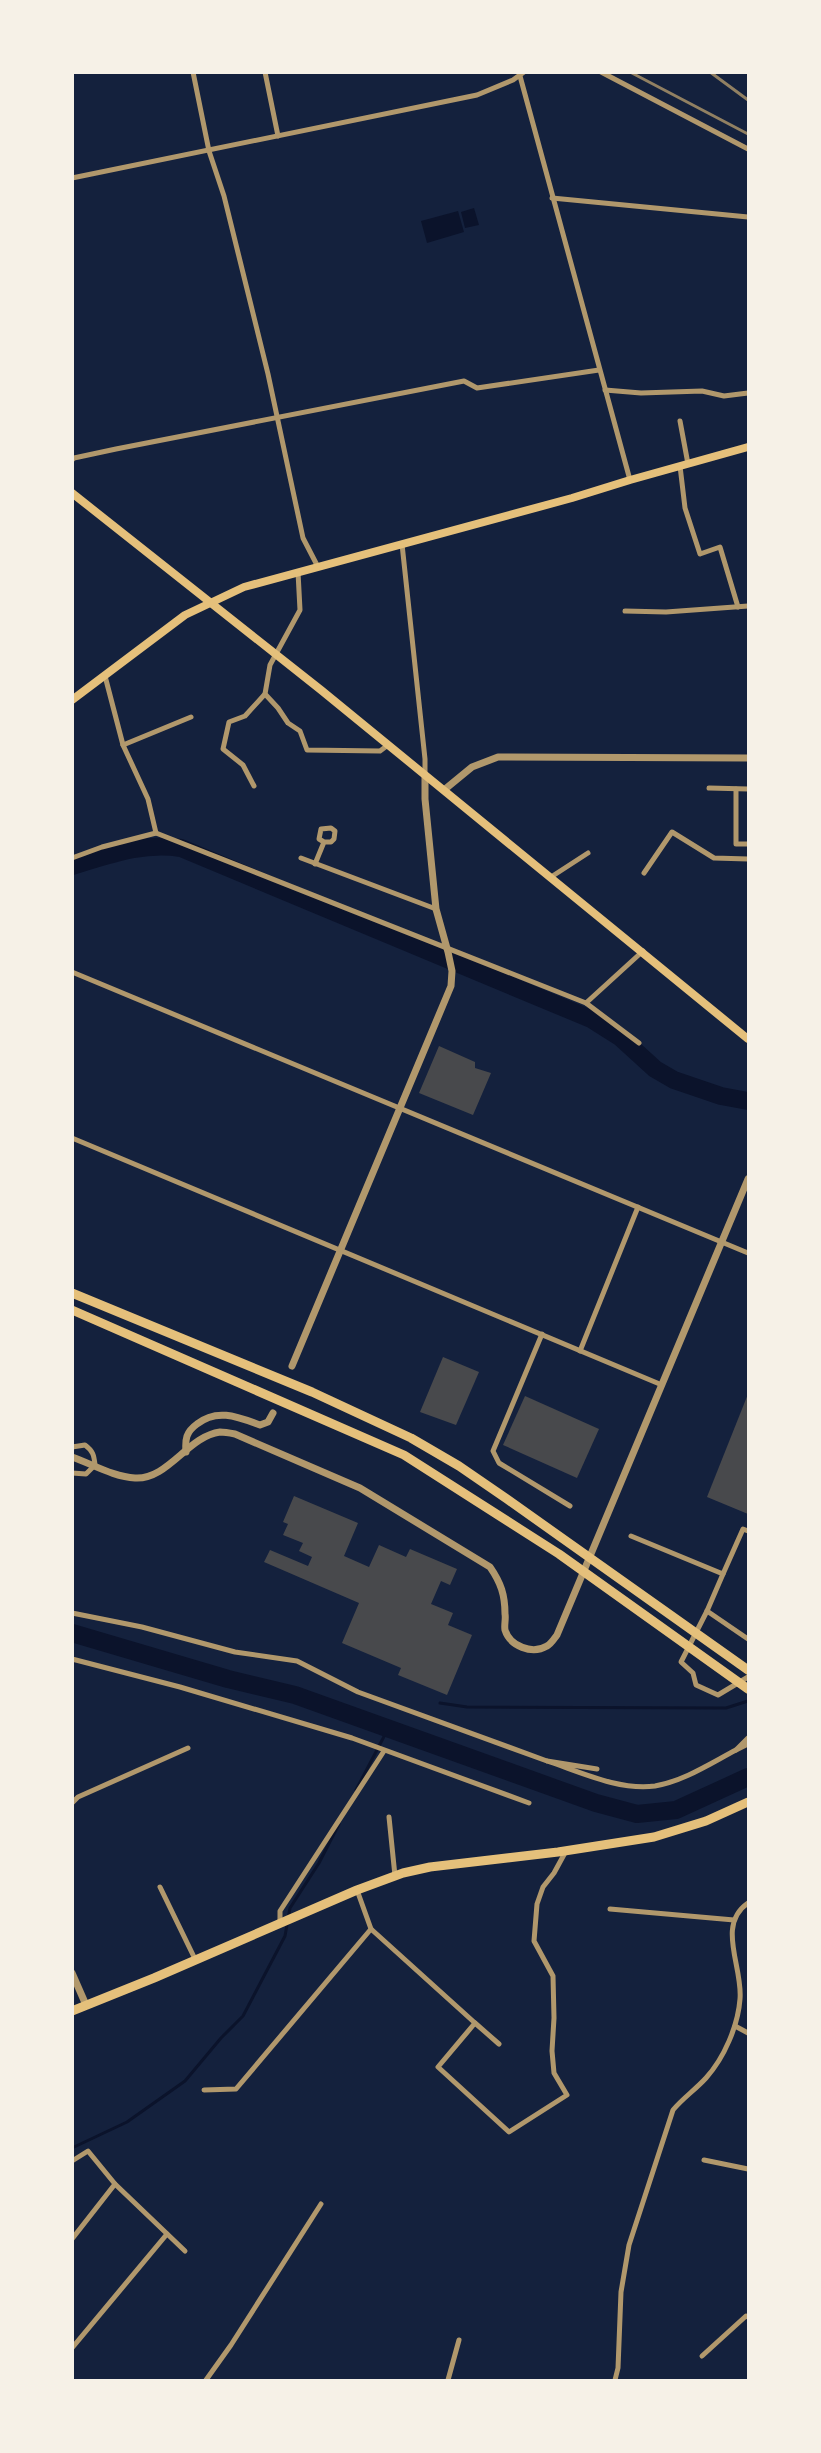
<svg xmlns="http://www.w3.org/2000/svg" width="821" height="2453" viewBox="0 0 821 2453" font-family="'Noto Sans',sans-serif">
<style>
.water{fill:#0b132b}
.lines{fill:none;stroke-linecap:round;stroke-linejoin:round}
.stream{stroke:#0b132b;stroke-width:3}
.river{stroke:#0b132b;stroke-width:18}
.building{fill:#48494c}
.minor{stroke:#b1986c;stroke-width:5}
.tertiary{stroke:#b1986c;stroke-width:7}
.secondary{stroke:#e5c07b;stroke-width:8}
.primary{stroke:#e5c07b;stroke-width:9}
.trunk{stroke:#e5c07b;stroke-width:9}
.rail{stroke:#918062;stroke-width:3}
</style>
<rect width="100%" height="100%" fill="#14213d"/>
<g class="water">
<polygon points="474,208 479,225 465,228 461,212"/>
<polygon points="458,211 464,232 427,243 421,221"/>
</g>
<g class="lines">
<g class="stream">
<polyline points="440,1703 467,1707 726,1708 748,1701"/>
<polyline points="356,1790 389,1727"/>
<polyline points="72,2148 127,2122 185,2081 221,2038 243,2016 285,1936 290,1908 319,1863 339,1824"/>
</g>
<g class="river">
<path d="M72,866c37,-11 70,-24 109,-18l410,171 30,19 34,31 19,11 47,16 27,5"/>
<polyline points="72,1633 228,1679 295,1695 596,1803 637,1814 676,1810 748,1777"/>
</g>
</g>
<g class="building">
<polygon points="439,1046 475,1062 475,1068 491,1073 473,1115 419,1093"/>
<polygon points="443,1357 479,1372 456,1425 420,1412"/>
<polygon points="748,1394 748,1514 707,1497"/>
<polygon points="525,1396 599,1429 577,1478 503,1445"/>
<polygon points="294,1496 358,1523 344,1556 369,1567 379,1545 406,1557 410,1549 457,1569 450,1585 441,1581 431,1604 453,1613 448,1625 472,1635 447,1695 398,1675 401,1668 342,1643 359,1603 264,1562 270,1550 308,1566 312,1557 299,1551 303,1543 283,1535 288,1524 283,1522"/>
</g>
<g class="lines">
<g class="minor">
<polyline points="193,72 209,151 224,196 268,374 303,538 318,567"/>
<polyline points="265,72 278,136"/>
<polyline points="601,72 748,149"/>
<polyline points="520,76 630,480"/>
<polyline points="72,178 477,95 513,80 524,72"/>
<polyline points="552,198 748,217"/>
<polyline points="605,390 641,393 702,391 724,396 748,393"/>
<polyline points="680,421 688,464"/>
<polyline points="72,460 74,458 116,449 464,381 477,388 599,370"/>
<polyline points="680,466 685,508 700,554 720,547 738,607"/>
<polyline points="402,544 425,759 425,775"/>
<polyline points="298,572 300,610 270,665 265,694 278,708 288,723 300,731 307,750 380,751 388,745"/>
<polyline points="625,611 666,612 748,606"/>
<polyline points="105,676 123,745 148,799 156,833"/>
<polyline points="123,745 191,717"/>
<polyline points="254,786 243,765 223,749 229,722 245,716 265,694"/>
<polyline points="709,788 748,789"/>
<polyline points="736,789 736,844 748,844"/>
<polyline points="72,858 102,847 156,833 586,1003 643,951"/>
<polyline points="301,858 436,909"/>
<polyline points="315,864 324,842 331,842 334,839 335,831 331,828 321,829 319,839 324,842"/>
<polyline points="644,873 672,832 714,858 748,859"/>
<polyline points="551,877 588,853"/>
<polyline points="72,972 748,1253"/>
<polyline points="586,1003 639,1043"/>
<polyline points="72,1138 662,1385"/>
<polyline points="542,1334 493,1451 499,1463 570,1506"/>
<polyline points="580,1351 638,1207"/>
<path d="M72,1447l13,-2c8,6 9,10 10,20l-9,9 -14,-1"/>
<polyline points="631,1536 723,1574 743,1529 748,1531"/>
<polyline points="723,1574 707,1611 681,1662 693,1673 696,1685 718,1695 748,1677"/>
<polyline points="707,1611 748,1639"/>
<polyline points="72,1613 142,1627 235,1652 297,1661 358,1692 547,1761"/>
<polyline points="72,1659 180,1687 352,1738 529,1803"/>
<polyline points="748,1738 736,1750 748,1744"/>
<path d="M597,1769l-50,-8c33,11 73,30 108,25 29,-5 56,-23 81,-36"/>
<polyline points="72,1803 78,1797 188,1748"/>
<polyline points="389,1817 395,1876"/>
<polyline points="160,1887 195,1959"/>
<polyline points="357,1890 371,1929 475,2023"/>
<polyline points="610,1909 734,1920"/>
<polyline points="280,1922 280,1911 384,1751"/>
<polyline points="735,2026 748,2033"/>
<polyline points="499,2044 475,2023 438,2067 509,2132 567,2095 554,2073 552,2051 554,2018 553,1976 534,1941 537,1904 543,1887 554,1873 566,1851"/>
<polyline points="204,2090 236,2089 371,1929"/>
<polyline points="704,2160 748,2169"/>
<polyline points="72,2161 88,2151 115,2184 72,2239"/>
<polyline points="115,2184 185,2251"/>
<polyline points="72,2348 167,2234"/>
<polyline points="702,2356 746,2316 748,2317"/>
<polyline points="206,2380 231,2345 321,2204"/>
<polyline points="448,2380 459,2340"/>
<path d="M615,2380l3,-12 3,-76 8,-47 44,-135c10,-12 22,-20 33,-32 18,-20 32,-52 34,-79 3,-32 -24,-74 8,-96"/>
</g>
<g class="tertiary">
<polyline points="444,790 472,767 498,757 748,758"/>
<polyline points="292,1366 451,986 452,971 448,952 436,909 425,799 425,775"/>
<path d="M186,1452c-1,-13 0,-20 11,-28 20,-16 41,-7 63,1l8,-3 5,-9"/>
<path d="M72,1457c20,7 42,20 63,21 33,2 53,-42 85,-46 4,0 10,1 15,2l125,54 130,79c11,16 15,28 15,47 1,5 -1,11 0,16 5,16 27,25 42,16 4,-2 7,-7 10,-11l191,-456"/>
<polyline points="72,1973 86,2005"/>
</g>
<g class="secondary">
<polyline points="72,493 321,690 748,1039"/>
<polyline points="72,700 185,615 244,587 572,498 630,480 748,447"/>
</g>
<polyline class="primary" points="72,2011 154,1978 357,1890 403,1873 430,1867 558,1852 654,1837 706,1821 748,1802"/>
<g class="trunk">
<polyline points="72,1293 312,1392 411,1438 459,1466 507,1499 748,1670"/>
<polyline points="72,1310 404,1455 559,1554 748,1689"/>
</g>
<g class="rail">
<polyline points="630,72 748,134"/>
<polyline points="710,72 748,100"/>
</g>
</g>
<rect width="821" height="2453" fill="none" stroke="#f6f1e7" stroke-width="148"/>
</svg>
